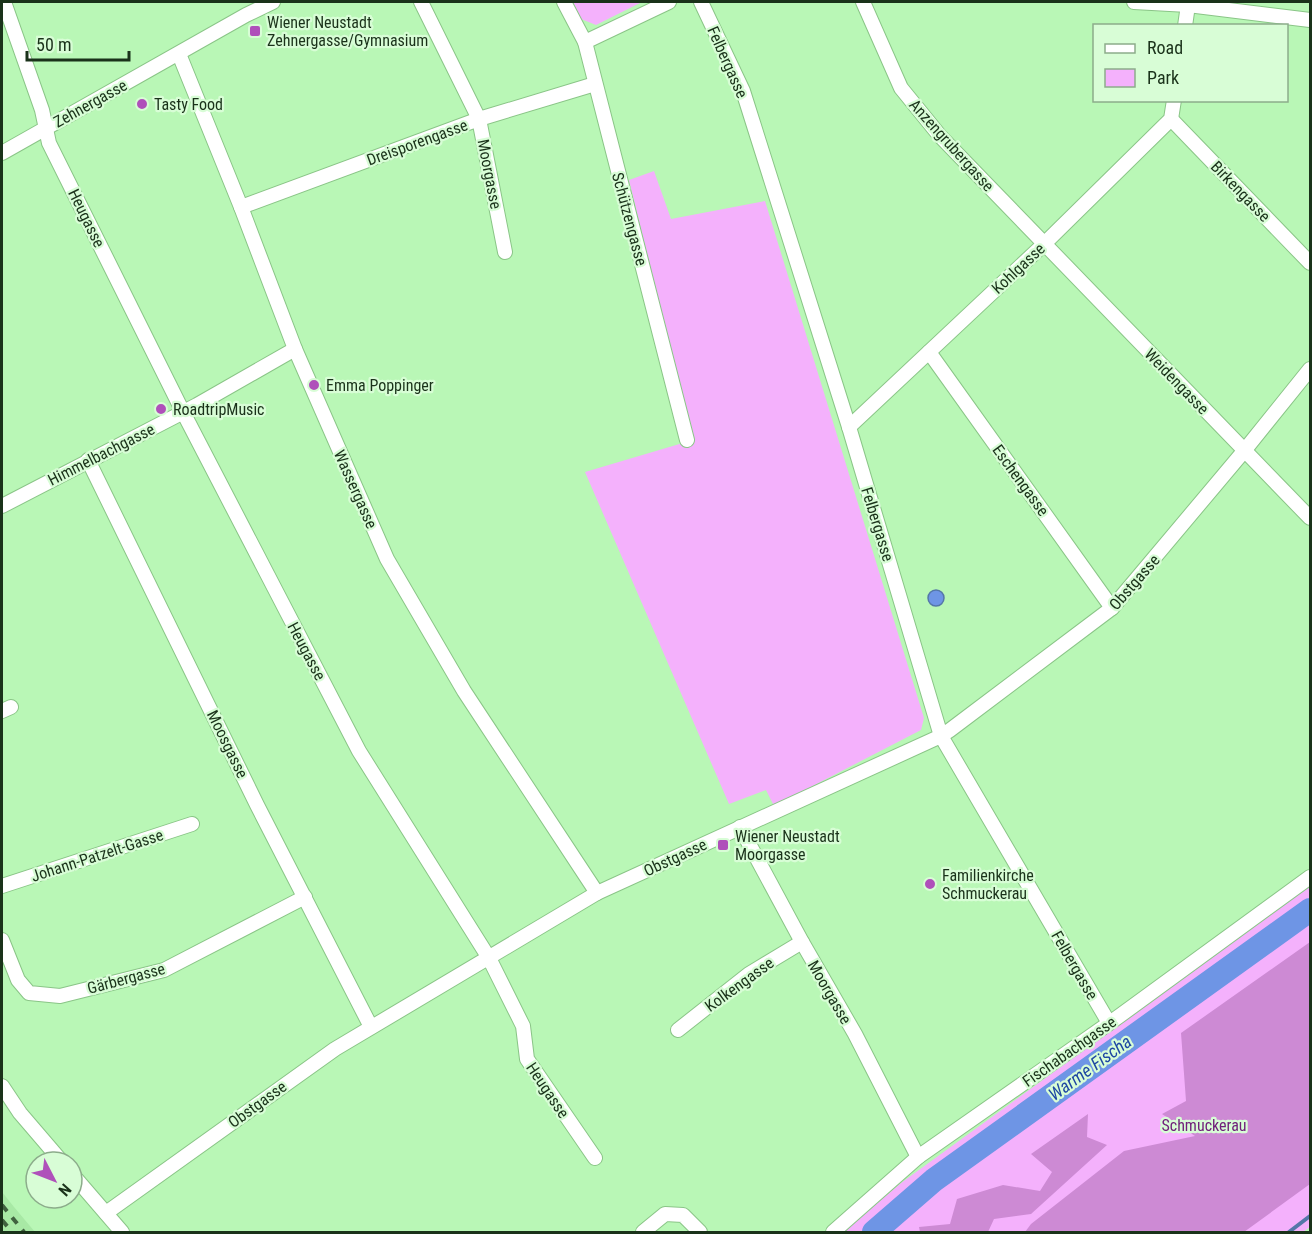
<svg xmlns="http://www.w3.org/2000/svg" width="1312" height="1234" viewBox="0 0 1312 1234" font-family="'Roboto Condensed',sans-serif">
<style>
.built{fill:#a8e9a5}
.green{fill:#f4b1fc}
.forest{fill:#cd8ad4}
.water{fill:#6e95e5;stroke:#5577a8;stroke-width:1.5}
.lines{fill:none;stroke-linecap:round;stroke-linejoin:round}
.stream{stroke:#5577a8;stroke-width:4}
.river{stroke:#6e95e5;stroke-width:24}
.street-casing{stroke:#8ac587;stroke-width:16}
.street{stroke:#fff;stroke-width:14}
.rail{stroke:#416240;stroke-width:4;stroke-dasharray:8 8;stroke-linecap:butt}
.poi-dot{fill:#af50ba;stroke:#d8fdd6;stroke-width:2}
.labels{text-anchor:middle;stroke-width:4.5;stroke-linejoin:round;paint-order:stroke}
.poi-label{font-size:16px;fill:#1a321a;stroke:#d8fdd6;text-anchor:start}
.street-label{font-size:16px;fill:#1a321a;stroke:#d8fdd6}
.park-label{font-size:16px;fill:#70207a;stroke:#d8fdd6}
.water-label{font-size:18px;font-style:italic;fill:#1e47a3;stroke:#d8fdd6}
</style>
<rect width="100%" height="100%" fill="#b9f7b6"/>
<polygon class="built" points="2,1192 14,1207 35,1232 2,1232"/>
<g class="green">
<polygon points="573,2 642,2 596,25 581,19"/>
<polygon points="654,171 671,219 765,201 924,718 921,730 774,806 766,790 729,804 585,472 693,440 629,180"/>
<polygon points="1310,886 1310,903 1136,1030 1143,1038 1310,916 1310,1227 1303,1232 843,1232 901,1183"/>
</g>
<g class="forest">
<polygon points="1310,903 1310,916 1142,1038 1136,1030"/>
<polygon points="1310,942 1310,1184 1244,1232 1025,1232 1031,1224 1124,1151 1195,1136 1162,1114 1186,1101 1181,1033"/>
<polygon points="1088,1114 1087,1137 1107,1145 1031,1214 994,1219 988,1232 920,1232 919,1227 950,1224 957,1199 1003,1185 1040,1191 1052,1172 1031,1154"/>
</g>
<circle class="water" cx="936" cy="598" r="8"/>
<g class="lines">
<polyline class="stream" points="1289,1232 1310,1216"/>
<polyline class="river" points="874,1232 934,1180 1310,910"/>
<g class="street-casing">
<g id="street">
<polyline points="4,2 42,110 49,143 183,412 359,751 489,958 523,1026 527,1059 595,1158"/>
<polyline points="421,2 479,119 505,252"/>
<polyline points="564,2 585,42 687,440"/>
<polyline points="701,2 743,91 849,427 941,736 1109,1023"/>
<polyline points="863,2 901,88 940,136 1310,518"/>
<polyline points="1134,2 1188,5 1310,20"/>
<polyline points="1185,26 1188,5 1188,2"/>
<polyline points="585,42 669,2"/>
<polyline points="179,54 241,207 295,349 387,559 464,691 597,893"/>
<polyline points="1171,119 1310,263"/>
<polyline points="2,153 246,15 273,2"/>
<polyline points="241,207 479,119 595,84"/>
<polyline points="929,352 1112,608"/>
<polyline points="849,427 1044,244 1171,119 1174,100"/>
<polyline points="88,460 257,805 371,1027"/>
<polyline points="2,506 197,405 295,349"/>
<polyline points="2,711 11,707"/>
<polyline points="740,827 802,942 855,1034 918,1157"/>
<polyline points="2,886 192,824"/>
<polyline points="2,940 18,980 29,993 60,996 164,970 305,897"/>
<polyline points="678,1030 749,974 802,942"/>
<polyline points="2,1086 20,1113 62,1162"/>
<polyline points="72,1174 122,1232"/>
<polyline points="106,1213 335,1049 597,893 941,736 950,730 1112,608 1244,451 1310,369"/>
<polyline points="643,1232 665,1214 683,1215 700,1232"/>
<polyline points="833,1232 918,1157 1118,1017 1310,877"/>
</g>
</g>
<use href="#street" class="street"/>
<g class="rail">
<polyline points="2,1205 24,1232"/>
<polyline points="2,1220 12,1232"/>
</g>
</g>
<g class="poi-dot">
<rect x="249" y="25" width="12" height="12" rx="3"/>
<circle cx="142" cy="104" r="6"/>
<circle cx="314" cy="385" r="6"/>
<circle cx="161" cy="409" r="6"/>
<rect x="717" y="839" width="12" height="12" rx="3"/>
<circle cx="930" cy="884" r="6"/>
</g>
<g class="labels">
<g class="poi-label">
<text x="267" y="28">Wiener Neustadt<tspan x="267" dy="18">Zehnergasse/Gymnasium</tspan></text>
<text x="154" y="110">Tasty Food</text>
<text x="326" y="391">Emma Poppinger</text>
<text x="173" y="415">RoadtripMusic</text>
<text x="735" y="842">Wiener Neustadt<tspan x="735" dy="18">Moorgasse</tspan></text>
<text x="942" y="881">Familienkirche<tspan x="942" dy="18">Schmuckerau</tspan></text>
</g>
<g class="street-label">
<text transform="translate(728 62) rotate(66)" y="6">Felbergasse</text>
<text transform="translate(90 103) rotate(-29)" y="6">Zehnergasse</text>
<text transform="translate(417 142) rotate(-20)" y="6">Dreisporengasse</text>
<text transform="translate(952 145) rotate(48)" y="6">Anzengrubergasse</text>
<text transform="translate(490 174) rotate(79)" y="6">Moorgasse</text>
<text transform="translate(1241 191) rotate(46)" y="6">Birkengasse</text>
<text transform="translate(87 218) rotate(64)" y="6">Heugasse</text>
<text transform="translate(630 219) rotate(75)" y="6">Schützengasse</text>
<text transform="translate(1018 268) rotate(-43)" y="6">Kohlgasse</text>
<text transform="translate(1177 381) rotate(46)" y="6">Weidengasse</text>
<text transform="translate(101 454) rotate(-27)" y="6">Himmelbachgasse</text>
<text transform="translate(1021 480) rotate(54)" y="6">Eschengasse</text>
<text transform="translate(356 489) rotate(66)" y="6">Wassergasse</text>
<text transform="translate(878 524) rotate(73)" y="6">Felbergasse</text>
<text transform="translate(1134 582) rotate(-49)" y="6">Obstgasse</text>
<text transform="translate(307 651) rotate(62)" y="6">Heugasse</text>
<text transform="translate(228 744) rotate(64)" y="6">Moosgasse</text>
<text transform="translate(97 855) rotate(-18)" y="6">Johann-Patzelt-Gasse</text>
<text transform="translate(675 857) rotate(-25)" y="6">Obstgasse</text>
<text transform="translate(1075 965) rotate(60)" y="6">Felbergasse</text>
<text transform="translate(126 978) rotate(-15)" y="6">Gärbergasse</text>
<text transform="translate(739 984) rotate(-36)" y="6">Kolkengasse</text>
<text transform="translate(830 992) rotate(60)" y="6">Moorgasse</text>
<text transform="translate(1069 1051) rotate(-35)" y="6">Fischabachgasse</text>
<text transform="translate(548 1090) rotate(56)" y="6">Heugasse</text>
<text transform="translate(257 1104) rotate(-36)" y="6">Obstgasse</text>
</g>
<g class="park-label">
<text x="1204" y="1131">Schmuckerau</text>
</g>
<g class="water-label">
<text transform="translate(1090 1068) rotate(-36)" y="6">Warme Fischa</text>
</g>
</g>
<rect width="1312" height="1234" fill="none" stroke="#1a321a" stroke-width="6"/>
<rect x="1093" y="24" width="195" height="78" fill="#d8fdd6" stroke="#8cac8b" stroke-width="1.5"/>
<rect x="1105" y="44" width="30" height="9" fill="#ffffff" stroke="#8cac8b" stroke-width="1.5"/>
<text x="1147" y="54" font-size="18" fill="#1a321a">Road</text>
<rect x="1105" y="69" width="30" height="18" fill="#f4b1fc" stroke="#8cac8b" stroke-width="1.5"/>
<text x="1147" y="84" font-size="18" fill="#1a321a">Park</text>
<g transform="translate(54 1180) rotate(132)"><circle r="28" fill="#d8fdd6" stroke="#8cac8b" stroke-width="1.5"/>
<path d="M0-4.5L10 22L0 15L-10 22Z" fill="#af50ba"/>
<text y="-9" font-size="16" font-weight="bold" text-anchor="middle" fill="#1a321a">N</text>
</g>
<path d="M27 51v9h102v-9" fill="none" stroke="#1a321a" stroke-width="3"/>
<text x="36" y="51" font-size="18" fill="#1a321a" stroke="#d8fdd6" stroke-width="4.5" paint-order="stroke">50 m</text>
</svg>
